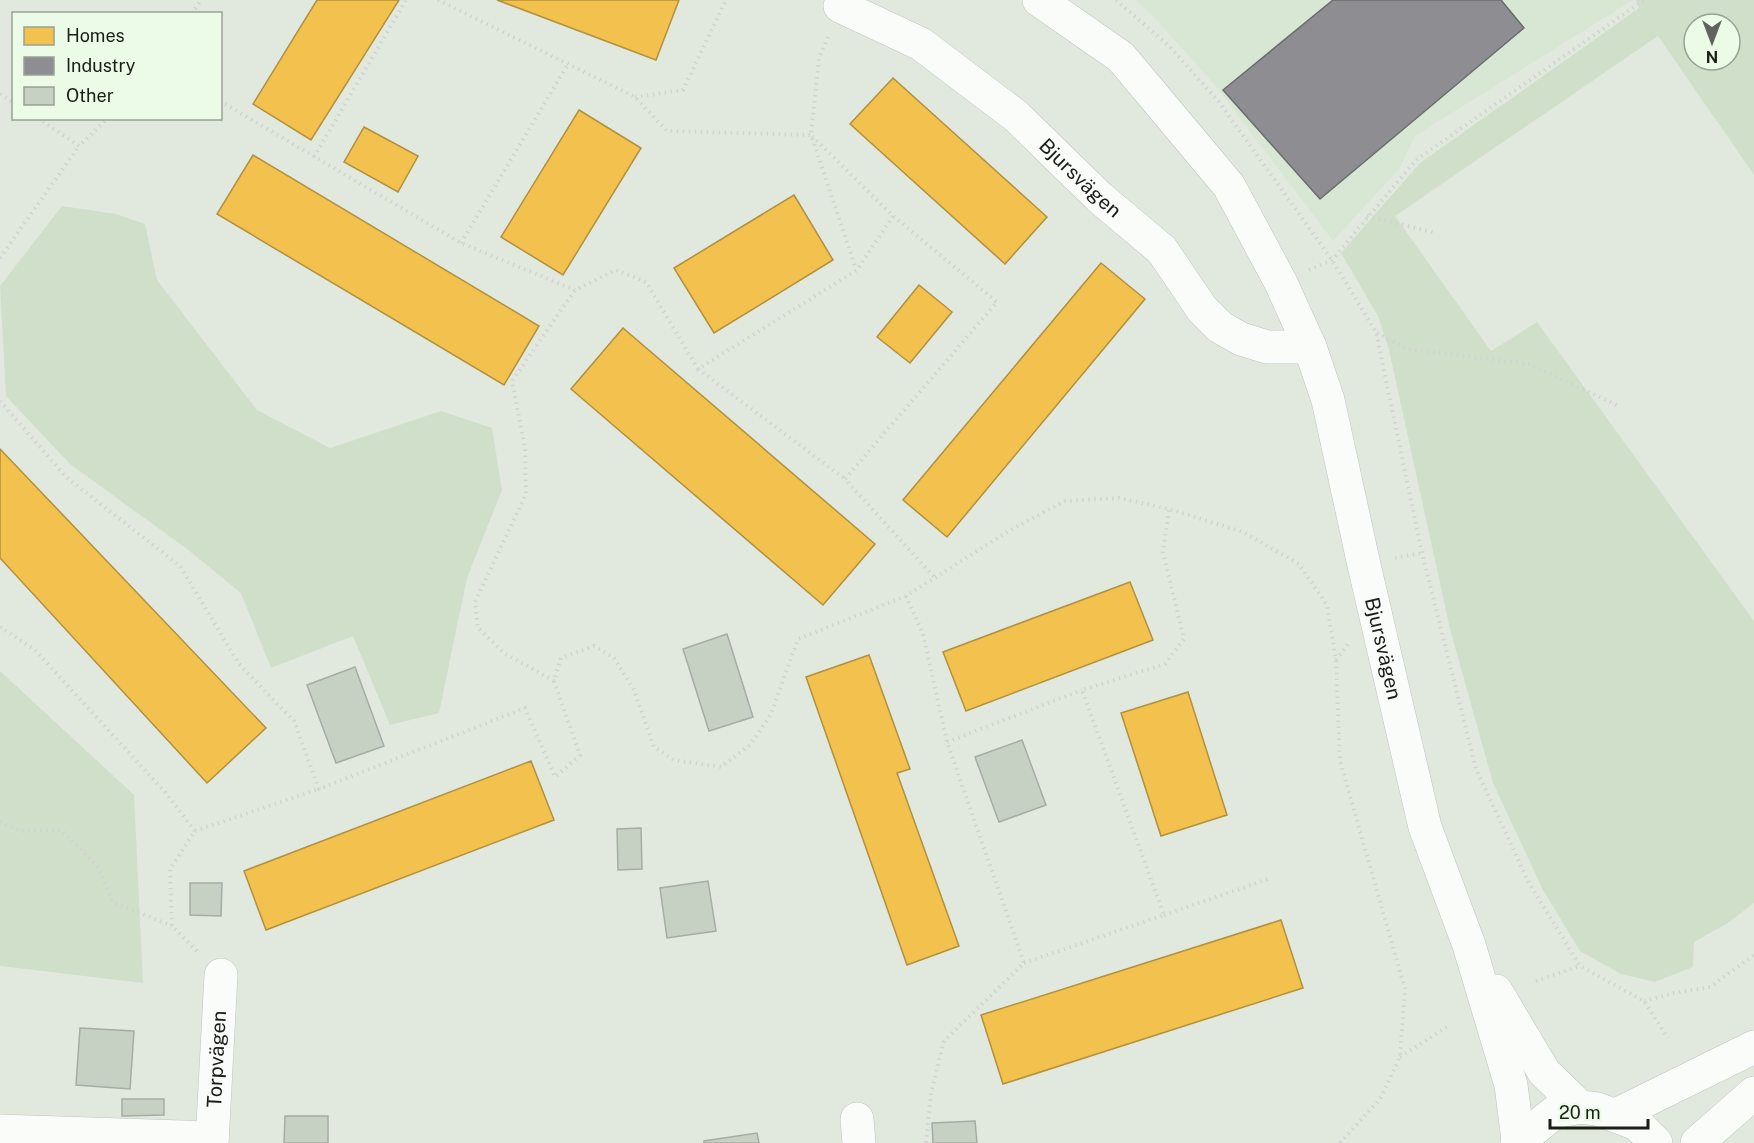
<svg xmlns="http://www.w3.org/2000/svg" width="1754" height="1143" viewBox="0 0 1754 1143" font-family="'Public Sans',sans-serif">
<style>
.built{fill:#d8e6d4}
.green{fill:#cfdfca;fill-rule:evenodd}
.homes{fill:#f2c14e;stroke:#b1903e;stroke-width:1.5}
.industry{fill:#8d8d92;stroke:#6a6c6d;stroke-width:1.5}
.building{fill:#c6d1c3;stroke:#a6aca4;stroke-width:1.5}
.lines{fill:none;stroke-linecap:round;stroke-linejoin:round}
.minor-casing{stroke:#bfc4bd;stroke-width:34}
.path{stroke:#d1d3d1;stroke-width:4;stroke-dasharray:1.5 4.5;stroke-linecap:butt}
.minor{stroke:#fafcfa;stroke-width:33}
.labels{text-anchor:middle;stroke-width:6;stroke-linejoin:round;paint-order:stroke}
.street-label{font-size:20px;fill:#191e17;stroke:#ecfae8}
</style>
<rect width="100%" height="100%" fill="#e1e9df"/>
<polygon class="built" points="1135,0 1633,0 1415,136 1399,169 1333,241 1215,85 1152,15"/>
<g class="green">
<path d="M1636,0h118v175l-96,-139 -263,180 96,135 46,-29 217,299v282l-26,20 -34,19 -1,25 -38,15 -34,-8 -41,-23 -37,-61 -50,-107 -43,-154 -61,-279 -11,-34 -37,-63 79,-90 219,-155zM1694,24h36v36h-36z"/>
<polygon points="62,206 116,214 145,224 157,280 257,410 330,448 441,411 492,428 502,490 467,578 439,713 390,725 353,636 271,668 241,593 187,549 70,464 6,396 0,286"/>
<polygon points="0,671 134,795 143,983 0,966"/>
</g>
<g class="homes">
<polygon points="317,0 399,0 311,140 253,104"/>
<polygon points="497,0 679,0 656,60"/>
<polygon points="893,78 1047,217 1005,264 850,124"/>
<polygon points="579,110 641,148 563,275 501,237"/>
<polygon points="364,127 418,156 398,192 344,162"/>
<polygon points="253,155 539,326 504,385 217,214"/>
<polygon points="794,195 833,260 714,333 674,268"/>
<polygon points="1101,263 1145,299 947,537 903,500"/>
<polygon points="919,285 952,312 910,363 877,337"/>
<polygon points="623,328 875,544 823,605 571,389"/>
<polygon points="0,449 266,728 207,783 0,558"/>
<polygon points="1130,582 1153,640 966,711 943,652"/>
<polygon points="869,655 910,769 897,773 959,946 907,965 806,677"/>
<polygon points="1188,692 1227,815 1161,836 1121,713"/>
<polygon points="531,761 554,820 266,930 244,871"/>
<polygon points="1281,920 1303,988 1003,1084 981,1015"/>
</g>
<polygon class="industry" points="1333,0 1501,0 1524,28 1320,199 1223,90"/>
<g class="building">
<polygon points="727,634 753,717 709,731 683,649"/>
<polygon points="355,667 384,746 336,763 307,685"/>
<polygon points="1022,740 1046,805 999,822 975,757"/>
<polygon points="641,828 642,869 618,870 617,829"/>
<polygon points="708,881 716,931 667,938 660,888"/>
<polygon points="190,883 222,883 221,916 190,915"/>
<polygon points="80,1028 134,1031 130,1089 76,1085"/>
<polygon points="122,1099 164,1099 164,1115 122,1116"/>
<polygon points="285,1116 328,1116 328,1143 284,1143"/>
<polygon points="975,1121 977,1143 933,1143 932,1123"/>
<polygon points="757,1133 759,1143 704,1143 704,1141"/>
</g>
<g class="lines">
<g class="minor-casing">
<g id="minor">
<path id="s1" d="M1039,0l82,57 108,129 52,97 29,64 18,53 36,165 61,262 44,118 42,140 7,55"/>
<path id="s2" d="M840,6l81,38 95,72 83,81 63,53 40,59 18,18 21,12 26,8h43"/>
<polyline points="1496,991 1544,1072 1580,1107"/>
<polyline points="1616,1115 1754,1047"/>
<polyline points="857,1119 859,1143"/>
<polyline points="0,1131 212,1138"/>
<path id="s3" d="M212,1143l9,-168"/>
<polyline points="1517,1143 1555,1112 1580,1107 1597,1109 1637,1124 1656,1143"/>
<polyline points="1697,1143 1754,1093"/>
</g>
</g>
<g class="path">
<polyline points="438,0 635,97 667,131 811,135 856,269"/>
<polyline points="1116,0 1168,45 1219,102 1332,260 1376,332 1422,553 1476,769 1529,883 1580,966 1644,1001 1668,1038"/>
<polyline points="192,14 201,0"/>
<polyline points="828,37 819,58 811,135 893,216 997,302 845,479 936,579"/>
<polyline points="0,94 14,103"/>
<polyline points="635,97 683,90 726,0"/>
<polyline points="220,101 461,243 575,290"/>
<polyline points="38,118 79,146 108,118"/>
<polyline points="314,157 406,0"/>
<polyline points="1367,216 1436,233"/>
<polyline points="461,243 568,64"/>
<polyline points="0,258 79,146"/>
<polyline points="1309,270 1332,260 1416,160 1644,0"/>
<polyline points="1377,333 1408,349 1529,364 1617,405"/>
<polyline points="698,369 845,479"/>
<polyline points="0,401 66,477 180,566 239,664 294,721 319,789 525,708 555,777 580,755 554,681 561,658 594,646 614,658 634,690 654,747 674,760 721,767 750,745 771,714 798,639 906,596 1007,532 1065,501 1119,498 1169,509 1243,532 1299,564 1327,605 1336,660 1340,761 1405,989 1400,1057 1380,1099 1340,1143"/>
<polyline points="1395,558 1422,553"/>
<polyline points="906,596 923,634 947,742 1024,963 944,1041 931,1093 926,1143"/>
<polyline points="0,627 35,650 165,792 195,831 170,869 172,926 199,953"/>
<polyline points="1336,660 1348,644"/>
<polyline points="554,681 504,653 478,628 475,602 526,494 525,448 512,381 575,290 616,270 646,282 698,369 857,270 893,216"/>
<polyline points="947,742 1082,690"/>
<polyline points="0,822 21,831 61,830 98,867 113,902 172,926"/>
<polyline points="195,831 319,789"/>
<polyline points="1164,915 1271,878"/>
<polyline points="1024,963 1164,915 1082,690 1165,664 1184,639 1163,552 1169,509"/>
<polyline points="1536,981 1580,966"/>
<polyline points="1644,1001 1674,993 1710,987 1754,955"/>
<polyline points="1400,1057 1450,1025"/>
</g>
<use href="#minor" class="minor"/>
</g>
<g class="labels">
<g class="street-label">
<text dy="7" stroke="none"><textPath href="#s2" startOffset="298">Bjursvägen</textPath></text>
<text dy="7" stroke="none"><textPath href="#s1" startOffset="759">Bjursvägen</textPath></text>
<text dy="7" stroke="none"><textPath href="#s3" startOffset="84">Torpvägen</textPath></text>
</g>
</g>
<rect x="12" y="12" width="210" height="108" fill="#ecfae8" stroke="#98a294" stroke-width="1.5"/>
<rect x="24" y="27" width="30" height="18" fill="#f2c14e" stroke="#98a294" stroke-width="1.5"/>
<text x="66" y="42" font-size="18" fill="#191e17">Homes</text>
<rect x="24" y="57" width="30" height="18" fill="#8d8d92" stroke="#98a294" stroke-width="1.5"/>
<text x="66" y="72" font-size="18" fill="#191e17">Industry</text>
<rect x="24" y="87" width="30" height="18" fill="#c6d1c3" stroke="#98a294" stroke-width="1.5"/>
<text x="66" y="102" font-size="18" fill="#191e17">Other</text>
<g transform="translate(1712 42) rotate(180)"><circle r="28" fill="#ecfae8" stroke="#98a294" stroke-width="1.5"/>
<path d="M0-4.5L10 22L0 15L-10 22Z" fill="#5f655d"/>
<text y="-9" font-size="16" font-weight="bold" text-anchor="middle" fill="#191e17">N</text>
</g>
<path d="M1550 1119v9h98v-9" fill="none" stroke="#191e17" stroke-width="3"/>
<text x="1559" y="1119" font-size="18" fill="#191e17" stroke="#ecfae8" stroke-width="4.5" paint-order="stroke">20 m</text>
</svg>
